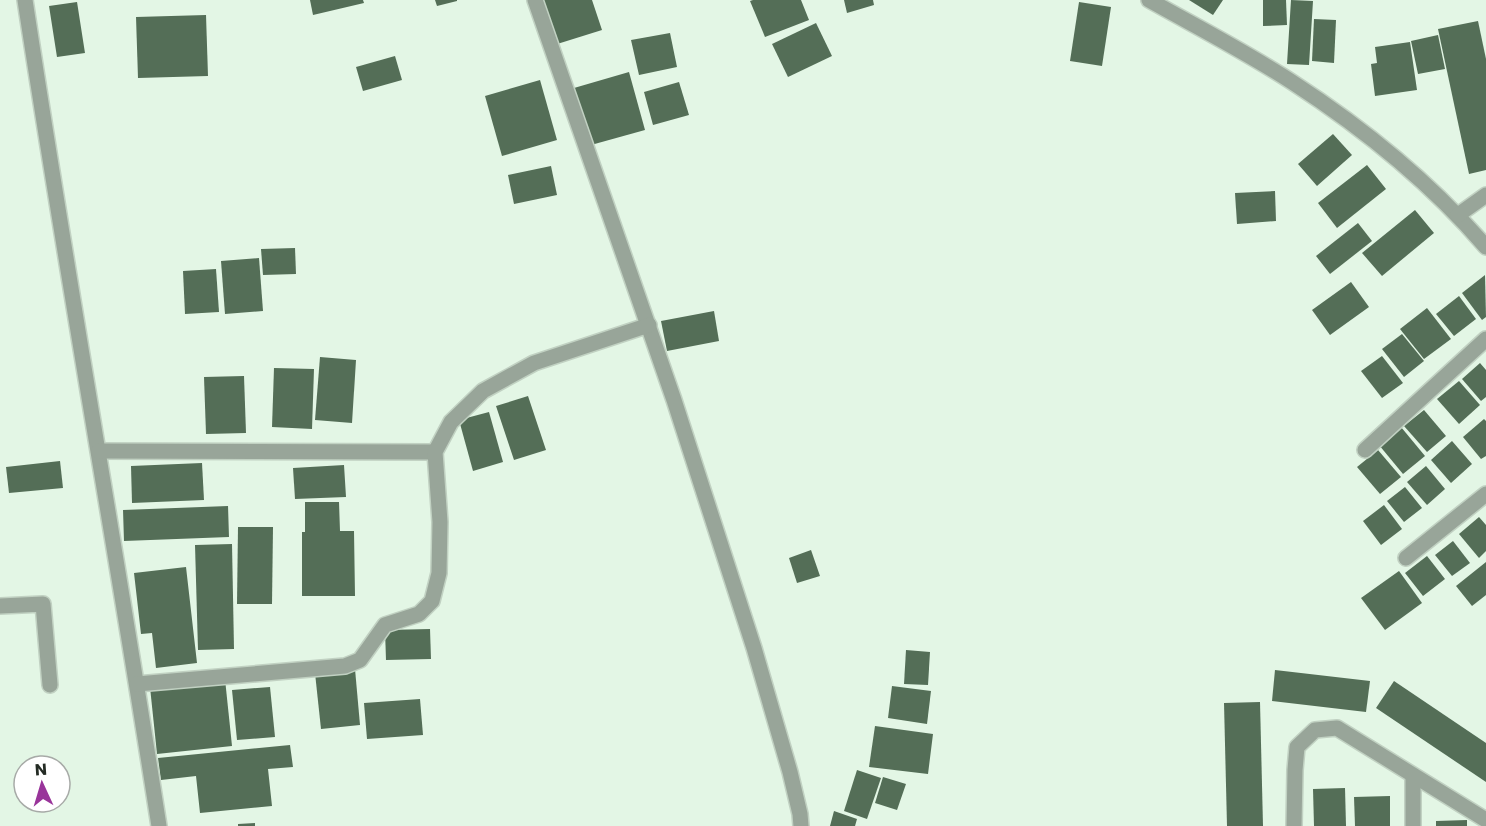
<svg xmlns="http://www.w3.org/2000/svg" width="1486" height="826" viewBox="0 0 1486 826" font-family="Poppins,sans-serif">
<style>
.building{fill:#546e57}
.lines{fill:none;stroke-linecap:round;stroke-linejoin:round}
.minor-casing{stroke:#c1d1c2;stroke-width:18}
.minor{stroke:#98a599;stroke-width:15}
</style>
<rect width="100%" height="100%" fill="#e3f6e5"/>
<g class="building">
<polygon points="310,0 363,0 364,3 313,15"/>
<polygon points="435,0 457,0 457,1 437,6"/>
<polygon points="539,0 592,0 602,30 554,45"/>
<polygon points="753,0 801,0 809,20 765,37 750,1"/>
<polygon points="844,0 873,0 874,5 847,13"/>
<polygon points="1189,0 1223,0 1213,15"/>
<polygon points="1263,0 1286,0 1287,25 1263,26"/>
<polygon points="1291,0 1313,1 1309,65 1287,64"/>
<polygon points="77,2 85,53 57,57 49,6"/>
<polygon points="1079,2 1111,7 1102,66 1070,61"/>
<polygon points="206,15 208,76 138,78 136,17"/>
<polygon points="1314,19 1336,20 1334,63 1312,61"/>
<polygon points="1478,21 1486,59 1486,170 1469,174 1438,29"/>
<polygon points="816,23 832,56 788,77 772,44"/>
<polygon points="670,33 677,67 639,75 631,40"/>
<polygon points="1438,35 1445,69 1418,74 1411,41"/>
<polygon points="1410,42 1417,90 1375,96 1371,64 1377,63 1375,47"/>
<polygon points="395,56 402,80 363,91 356,67"/>
<polygon points="629,72 645,130 591,145 574,88"/>
<polygon points="540,80 557,140 502,156 485,96"/>
<polygon points="679,82 689,115 653,125 644,92"/>
<polygon points="1333,134 1352,155 1317,186 1298,164"/>
<polygon points="1367,165 1386,189 1337,228 1318,203"/>
<polygon points="551,166 557,195 514,204 508,175"/>
<polygon points="1275,191 1276,221 1237,224 1235,193"/>
<polygon points="1415,210 1434,233 1382,276 1362,253"/>
<polygon points="1358,223 1372,241 1330,274 1316,256"/>
<polygon points="295,248 296,274 263,275 261,249"/>
<polygon points="259,258 263,311 225,314 221,261"/>
<polygon points="216,269 219,312 185,314 183,271"/>
<polygon points="1485,275 1486,317 1482,320 1462,293"/>
<polygon points="1351,282 1369,307 1330,335 1312,310"/>
<polygon points="1459,296 1476,319 1454,336 1436,314"/>
<polygon points="1427,308 1451,339 1424,359 1400,329"/>
<polygon points="714,311 719,341 667,351 661,321"/>
<polygon points="1402,334 1424,361 1404,377 1382,349"/>
<polygon points="1382,356 1403,383 1382,398 1361,371"/>
<polygon points="320,357 356,360 352,423 315,420"/>
<polygon points="1480,363 1486,370 1486,397 1481,401 1462,379"/>
<polygon points="274,368 314,369 312,429 272,427"/>
<polygon points="244,376 246,433 206,434 204,377"/>
<polygon points="1459,381 1480,405 1459,424 1437,399"/>
<polygon points="528,396 546,450 514,460 496,406"/>
<polygon points="1424,410 1446,436 1427,452 1404,426"/>
<polygon points="489,412 503,462 473,471 459,420"/>
<polygon points="1484,419 1486,421 1486,456 1481,459 1463,437"/>
<polygon points="1401,427 1425,456 1403,474 1379,445"/>
<polygon points="1452,441 1472,464 1451,483 1431,460"/>
<polygon points="1378,450 1401,477 1380,494 1357,467"/>
<polygon points="60,461 63,488 9,493 6,467"/>
<polygon points="202,463 204,500 132,503 131,466"/>
<polygon points="344,465 346,497 295,499 293,468"/>
<polygon points="1426,466 1445,489 1427,505 1407,482"/>
<polygon points="1405,487 1422,508 1404,522 1387,501"/>
<polygon points="305,502 339,502 340,531 354,531 355,596 302,596 302,532 305,532"/>
<polygon points="1384,505 1402,529 1381,545 1363,521"/>
<polygon points="228,506 229,537 124,541 123,510"/>
<polygon points="1479,517 1486,525 1486,551 1479,558 1459,534"/>
<polygon points="238,527 273,527 272,604 237,604"/>
<polygon points="1453,541 1470,563 1452,576 1435,555"/>
<polygon points="232,544 234,649 198,650 195,545"/>
<polygon points="811,550 820,576 797,583 789,558"/>
<polygon points="1427,556 1445,579 1423,596 1405,573"/>
<polygon points="1486,562 1486,595 1472,606 1456,586"/>
<polygon points="186,567 197,663 156,668 152,633 141,634 134,573"/>
<polygon points="1399,571 1422,603 1385,630 1361,598"/>
<polygon points="430,629 431,659 386,660 385,630"/>
<polygon points="906,650 930,652 928,685 904,684"/>
<polygon points="355,669 360,725 321,729 315,673"/>
<polygon points="1275,670 1370,681 1366,712 1272,701"/>
<polygon points="225,679 232,746 157,754 150,687"/>
<polygon points="1394,681 1486,743 1486,782 1376,708"/>
<polygon points="892,686 931,691 927,724 888,718"/>
<polygon points="270,687 275,737 237,740 232,690"/>
<polygon points="420,699 423,735 367,739 364,703"/>
<polygon points="1260,702 1263,826 1227,826 1224,703"/>
<polygon points="875,726 933,734 928,774 869,767"/>
<polygon points="290,745 293,767 268,769 272,806 200,813 196,776 161,780 158,758"/>
<polygon points="857,770 881,778 867,819 844,811"/>
<polygon points="883,777 906,784 897,810 875,803"/>
<polygon points="1345,788 1346,826 1314,826 1313,789"/>
<polygon points="1390,796 1390,826 1355,826 1354,797"/>
<polygon points="834,811 857,819 855,826 830,826"/>
<polygon points="1467,820 1467,826 1436,826 1436,821"/>
<polygon points="255,823 255,826 238,826 238,824"/>
</g>
<g class="lines">
<g class="minor-casing">
<g id="minor">
<path d="M25,0c42,276 91,550 134,826"/>
<polyline points="535,0 674,400 754,648 790,772 800,814 801,826"/>
<path d="M1149,0c48,27 97,52 143,82 71,46 139,101 194,165"/>
<polyline points="1458,215 1486,195"/>
<polyline points="1365,450 1486,339"/>
<polyline points="99,451 435,452"/>
<polyline points="1406,558 1486,494"/>
<polyline points="0,606 43,604 50,685"/>
<polyline points="137,684 345,666 360,660 385,625 419,614 432,601 439,573 440,522 435,452 451,422 483,391 534,363 649,325"/>
<polyline points="1294,826 1295,770 1297,747 1315,730 1337,728 1486,820"/>
<polyline points="1413,826 1413,776"/>
</g>
</g>
<use href="#minor" class="minor"/>
</g>
<g transform="translate(42 784) rotate(356)"><circle r="28" fill="#ffffff" stroke="#a7aaa7" stroke-width="1.5"/>
<path d="M0-4.5L10 22L0 15L-10 22Z" fill="#99349a"/>
<text y="-9" font-size="16" font-weight="bold" text-anchor="middle" fill="#242b24">N</text>
</g>
</svg>
